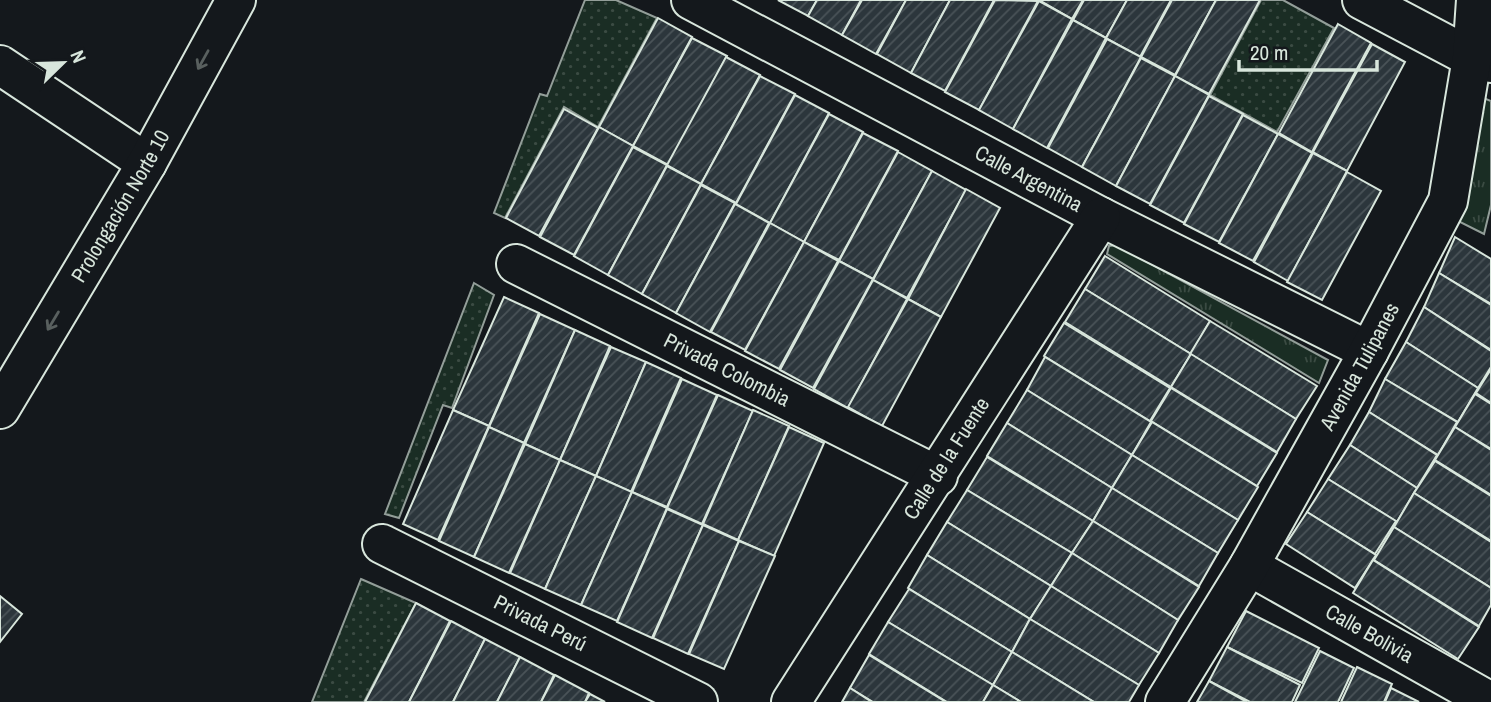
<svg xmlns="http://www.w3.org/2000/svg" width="1491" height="702" viewBox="0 0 1491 702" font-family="'Archivo Narrow',sans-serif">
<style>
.grass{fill:url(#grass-tufts);stroke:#939e99;stroke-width:2}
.park{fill:url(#park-dots);stroke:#939e99;stroke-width:2}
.building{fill:url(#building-hatch);stroke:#d8e6dc;stroke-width:2}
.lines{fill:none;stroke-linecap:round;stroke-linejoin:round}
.street-casing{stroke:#d8e6dc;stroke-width:42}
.street{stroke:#14181c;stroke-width:38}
.oneway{stroke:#59605f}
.labels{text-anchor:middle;stroke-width:5;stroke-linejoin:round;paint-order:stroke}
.street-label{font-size:21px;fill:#d8e6dc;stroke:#14181c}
</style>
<defs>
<pattern id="grass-tufts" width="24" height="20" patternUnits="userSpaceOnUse" patternTransform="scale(1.75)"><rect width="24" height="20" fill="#1a2d24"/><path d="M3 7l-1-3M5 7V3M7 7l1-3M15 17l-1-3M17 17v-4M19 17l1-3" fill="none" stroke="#3b4b43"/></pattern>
<pattern id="park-dots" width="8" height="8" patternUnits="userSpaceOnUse" patternTransform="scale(1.75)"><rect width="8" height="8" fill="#1a2d24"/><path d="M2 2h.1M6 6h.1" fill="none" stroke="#3b4b43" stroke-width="1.8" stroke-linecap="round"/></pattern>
<pattern id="building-hatch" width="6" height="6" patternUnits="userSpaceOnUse" patternTransform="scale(1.75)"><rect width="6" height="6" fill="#2c363c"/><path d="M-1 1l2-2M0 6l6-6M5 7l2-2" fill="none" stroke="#4a5358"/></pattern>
</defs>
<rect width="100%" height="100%" fill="#14181c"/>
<g class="grass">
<polygon points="1476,95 1491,101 1491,205 1484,234 1452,218"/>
<polygon points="1116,245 1328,360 1319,383 1107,254 1109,246"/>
</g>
<g class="park">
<polygon points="585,0 616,0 657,18 598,127 564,107 505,218 494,213 540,94 547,96"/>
<polygon points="1261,0 1283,0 1334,28 1277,132 1210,95"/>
<polygon points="474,283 494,295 452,408 443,405 399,518 385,514"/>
<polygon points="361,579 416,603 364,702 312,702"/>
</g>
<g class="building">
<polygon points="778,0 817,0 808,16"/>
<polygon points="817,0 861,0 842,35 808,16"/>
<polygon points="862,0 906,0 876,54 842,35"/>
<polygon points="906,0 950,0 911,73 877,54"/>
<polygon points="950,0 994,0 945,91 911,73"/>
<polygon points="995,0 1038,1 979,110 945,92"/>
<polygon points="1039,0 1083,0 1072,19"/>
<polygon points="1084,0 1127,0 1106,38 1073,20"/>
<polygon points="1127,0 1171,0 1140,57 1106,38"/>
<polygon points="1172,0 1216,0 1175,75 1141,57"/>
<polygon points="1216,0 1260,0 1209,94 1175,76"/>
<polygon points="1039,1 1072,19 1013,129 979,110"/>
<polygon points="658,18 692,37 633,146 599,127"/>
<polygon points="1073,20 1106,38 1047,148 1013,129"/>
<polygon points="1338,24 1371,43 1312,152 1279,133"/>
<polygon points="692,38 727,56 668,165 633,146"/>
<polygon points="1107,39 1141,57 1082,167 1048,148"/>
<polygon points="1372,44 1405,62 1347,171 1313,152"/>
<polygon points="726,57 760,75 701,184 667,165"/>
<polygon points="1141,58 1175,76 1116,186 1082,167"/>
<polygon points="760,76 795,94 736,203 701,184"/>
<polygon points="1175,76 1209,95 1150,204 1116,186"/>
<polygon points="795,95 829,113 770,223 736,204"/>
<polygon points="1209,96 1243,114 1184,223 1150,205"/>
<polygon points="564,109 598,128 539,236 506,218"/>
<polygon points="829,114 863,132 804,242 770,223"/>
<polygon points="1243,115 1278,134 1219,242 1184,224"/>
<polygon points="599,127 633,146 574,255 540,237"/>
<polygon points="863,133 898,151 839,260 804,242"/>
<polygon points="1278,134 1312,153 1253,261 1219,243"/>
<polygon points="633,147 667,165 608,275 574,256"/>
<polygon points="898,152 932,171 873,279 839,261"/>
<polygon points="1313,153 1347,171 1288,281 1254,262"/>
<polygon points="667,166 701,184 642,294 608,275"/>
<polygon points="932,171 966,190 907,298 873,280"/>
<polygon points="1347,172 1381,191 1322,300 1287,282"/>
<polygon points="701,185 735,203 676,313 642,294"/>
<polygon points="966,189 1000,208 941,317 908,299"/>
<polygon points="735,204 769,223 710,332 676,313"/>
<polygon points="770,223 804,242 745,350 711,332"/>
<polygon points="1455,237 1491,259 1491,304 1439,273"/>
<polygon points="804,242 838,261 779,369 745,351"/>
<polygon points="1105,256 1210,321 1191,354 1085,289"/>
<polygon points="839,261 873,279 813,388 780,370"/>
<polygon points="1439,273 1491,305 1491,350 1424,307"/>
<polygon points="873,280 907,299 848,408 814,389"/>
<polygon points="1085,289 1191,354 1171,387 1065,322"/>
<polygon points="504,297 539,313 489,426 453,410"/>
<polygon points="908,299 941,317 882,426 848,407"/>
<polygon points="1424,307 1491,351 1491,367 1478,388 1406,342"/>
<polygon points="540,314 575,330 524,443 489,427"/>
<polygon points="1210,321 1317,386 1296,419 1190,354"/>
<polygon points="1064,323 1170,388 1150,421 1044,356"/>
<polygon points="575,330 610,346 560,460 525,444"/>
<polygon points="1406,342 1478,388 1458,422 1385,379"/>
<polygon points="611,347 646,362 596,476 560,460"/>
<polygon points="1191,354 1296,419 1277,452 1171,387"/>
<polygon points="1045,357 1151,422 1132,455 1027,390"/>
<polygon points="646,362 681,378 631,492 596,476"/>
<polygon points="1491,369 1491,403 1476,393"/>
<polygon points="682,379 717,395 667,507 632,492"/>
<polygon points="1385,379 1457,422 1438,455 1369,412"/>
<polygon points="1171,388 1277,453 1257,486 1151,421"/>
<polygon points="1027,390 1132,455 1112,488 1007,423"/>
<polygon points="1475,394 1491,404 1491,449 1455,427"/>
<polygon points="718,395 753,411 702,524 667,508"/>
<polygon points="453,410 489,426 438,540 403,524"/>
<polygon points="753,410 789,426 738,540 703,524"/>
<polygon points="1369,412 1437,455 1417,488 1350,445"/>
<polygon points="1152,422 1258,487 1238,520 1132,455"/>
<polygon points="1007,423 1112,488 1093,521 987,456"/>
<polygon points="489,427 524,443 474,557 439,541"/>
<polygon points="789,427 824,443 774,556 738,540"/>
<polygon points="1455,427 1491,450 1491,495 1435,460"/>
<polygon points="525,444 560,460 509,573 474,557"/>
<polygon points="1350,445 1417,488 1397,522 1328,479"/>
<polygon points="1132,455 1238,520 1218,553 1112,488"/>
<polygon points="987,457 1093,521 1072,553 967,490"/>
<polygon points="560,460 596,476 545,589 510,573"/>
<polygon points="1435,461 1491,496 1491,541 1414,493"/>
<polygon points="596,476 632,492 581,605 545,589"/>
<polygon points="1328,479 1396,521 1375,554 1307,512"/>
<polygon points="1112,488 1218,553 1199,586 1093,521"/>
<polygon points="967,490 1072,553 1051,586 947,522"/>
<polygon points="632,492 667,508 617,621 581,605"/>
<polygon points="1414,493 1491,542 1491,588 1394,527"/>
<polygon points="667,509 703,525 652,638 617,622"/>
<polygon points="1307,512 1376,555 1355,588 1286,544"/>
<polygon points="1093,521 1199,587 1178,620 1072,553"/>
<polygon points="947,522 1051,586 1030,619 927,555"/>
<polygon points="703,525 739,541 688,654 653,638"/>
<polygon points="1394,527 1491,588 1491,605 1479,626 1374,560"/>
<polygon points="739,541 775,556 724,669 689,654"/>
<polygon points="1072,553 1178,620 1159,653 1051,586"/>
<polygon points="927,555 1030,619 1012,652 908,588"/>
<polygon points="1373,560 1479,627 1458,659 1353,593"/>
<polygon points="1051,586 1159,653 1139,685 1030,619"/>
<polygon points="909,589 1012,652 993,685 888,622"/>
<polygon points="0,596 22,614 0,642"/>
<polygon points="416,603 450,621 409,702 365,702"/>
<polygon points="1246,611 1319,648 1302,683 1227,647"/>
<polygon points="1030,619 1139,685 1129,702 1094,702 1012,652"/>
<polygon points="451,621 485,639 453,702 409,702"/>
<polygon points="888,622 993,685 983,702 947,702 869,654"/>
<polygon points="485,639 520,657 497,702 453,702"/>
<polygon points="1227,647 1300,685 1292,702 1250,702 1209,681"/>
<polygon points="1320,651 1354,668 1338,702 1295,702"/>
<polygon points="1012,652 1094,702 1021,702 993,685"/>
<polygon points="869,655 946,702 873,702 850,688"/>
<polygon points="520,657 554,675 541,702 497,702"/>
<polygon points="1357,667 1392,684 1384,702 1341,702"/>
<polygon points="555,675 589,693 585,702 541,702"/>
<polygon points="1209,681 1247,702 1197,702"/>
<polygon points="993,685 1021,702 983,702"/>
<polygon points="850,688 872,702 842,702"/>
<polygon points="1391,688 1419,702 1385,702"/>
<polygon points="590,694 605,702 585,702"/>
</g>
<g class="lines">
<g class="street-casing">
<g id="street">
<path id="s1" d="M691,0l410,217 268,134"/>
<polyline points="1362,0 1472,58 1491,63"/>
<polyline points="0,65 147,163"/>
<path id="s2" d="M516,264l422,212"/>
<path id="s3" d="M0,409l147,-246 89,-163"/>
<path id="s4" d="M382,544l316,158"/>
<path id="s5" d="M1249,566l242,136"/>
<path id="s6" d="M791,702l310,-485"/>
<path id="s7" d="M1165,702l84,-136 120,-215 79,-150 24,-143 4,-58"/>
</g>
</g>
<use href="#street" class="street"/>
</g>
<defs><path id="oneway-shaft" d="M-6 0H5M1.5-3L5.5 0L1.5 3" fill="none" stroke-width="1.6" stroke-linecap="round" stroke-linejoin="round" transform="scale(1.75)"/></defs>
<g class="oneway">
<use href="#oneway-shaft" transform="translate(203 60) rotate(119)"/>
<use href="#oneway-shaft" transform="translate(53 321) rotate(121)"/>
</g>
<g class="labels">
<g class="street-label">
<text dy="7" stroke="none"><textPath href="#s1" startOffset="382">Calle Argentina</textPath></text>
<text dy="7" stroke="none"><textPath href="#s3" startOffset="236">Prolongación Norte 10</textPath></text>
<text dy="7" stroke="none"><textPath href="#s7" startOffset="388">Avenida Tulipanes</textPath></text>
<text dy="7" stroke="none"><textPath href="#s2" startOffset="236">Privada Colombia</textPath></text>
<text dy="7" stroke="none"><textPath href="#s6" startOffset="289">Calle de la Fuente</textPath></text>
<text dy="7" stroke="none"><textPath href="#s4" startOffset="177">Privada Perú</textPath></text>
<text dy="7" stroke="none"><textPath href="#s5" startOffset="138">Calle Bolivia</textPath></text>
</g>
</g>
<g transform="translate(63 63) rotate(67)" stroke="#14181c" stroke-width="5" paint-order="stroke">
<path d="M0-5L12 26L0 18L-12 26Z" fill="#d8e6dc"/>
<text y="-10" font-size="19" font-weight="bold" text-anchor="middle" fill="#d8e6dc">N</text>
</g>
<path d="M1239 60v10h138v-10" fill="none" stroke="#d8e6dc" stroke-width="3.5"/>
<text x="1250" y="60" font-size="21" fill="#d8e6dc" stroke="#14181c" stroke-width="5" paint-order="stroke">20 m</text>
</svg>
